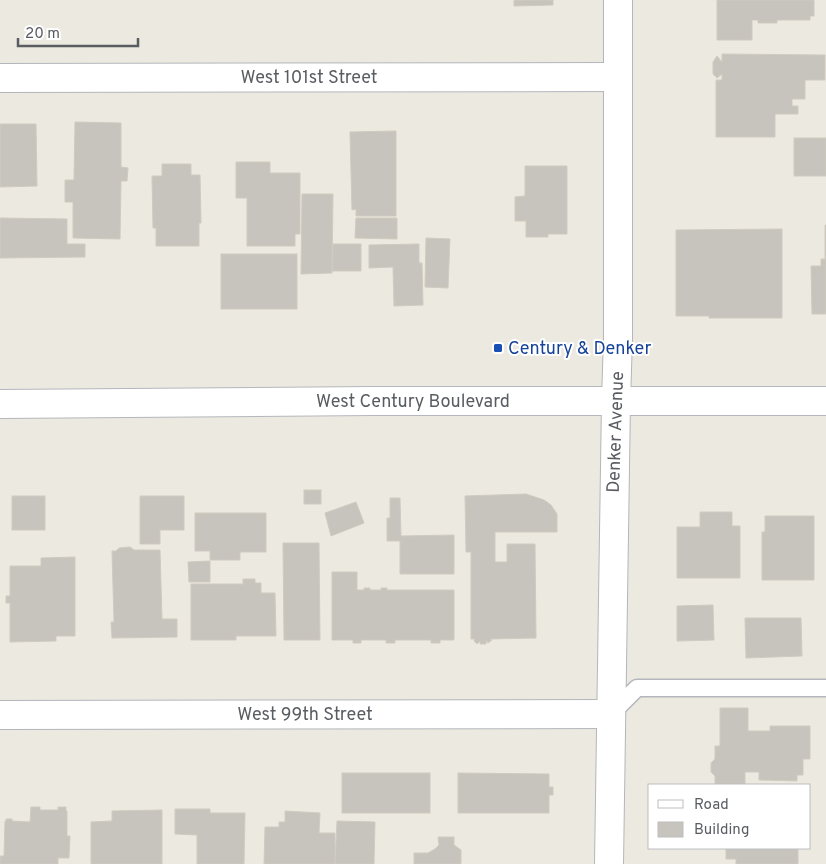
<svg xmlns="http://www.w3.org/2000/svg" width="826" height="864" viewBox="0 0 826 864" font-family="Overpass,sans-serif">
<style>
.building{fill:#c6c4bd;stroke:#d0cbbf}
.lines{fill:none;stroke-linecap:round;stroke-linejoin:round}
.service-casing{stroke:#b3b6bb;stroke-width:19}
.minor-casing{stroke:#b3b6bb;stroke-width:30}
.tertiary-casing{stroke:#b3b6bb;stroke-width:30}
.secondary-casing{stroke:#b4b7bd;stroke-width:30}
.service{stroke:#fff;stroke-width:16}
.minor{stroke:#fff;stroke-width:28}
.tertiary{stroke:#fff;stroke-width:28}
.secondary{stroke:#fff;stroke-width:28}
.transit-dot{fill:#1a4fb4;stroke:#fff;stroke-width:2}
.labels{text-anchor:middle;stroke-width:4;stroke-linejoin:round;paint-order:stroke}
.street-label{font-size:18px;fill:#595c61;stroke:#fff}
.transit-label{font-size:18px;fill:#164399;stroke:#fff;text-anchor:start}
</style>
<rect width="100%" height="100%" fill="#ece9e0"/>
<g class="building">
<polygon points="514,0 553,0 553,5 514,6"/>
<polygon points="717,0 814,0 814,16 810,16 810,20 777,20 777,23 758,23 758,20 752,20 752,40 717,40"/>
<polygon points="722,54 825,55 825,80 805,80 805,99 792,99 792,106 798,106 798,114 775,114 775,137 716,137 716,80 722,80 722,74 717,78 713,74 713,62 717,56 722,62"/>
<polygon points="75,122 121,123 121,167 128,168 127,181 121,181 120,239 73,238 73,202 65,202 65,180 74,180"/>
<polygon points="0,124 36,124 37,186 0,187"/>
<polygon points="396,131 396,216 356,216 356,209 352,210 350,132"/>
<rect x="794" y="138" width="32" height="38"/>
<polygon points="236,162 270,162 270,173 300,173 300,234 295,234 295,246 247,246 247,198 236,198"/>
<polygon points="162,164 191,164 191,175 200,175 201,223 199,223 199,246 156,246 156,228 153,228 152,176 162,176"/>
<polygon points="525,166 567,166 567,234 548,234 548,237 526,237 526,221 515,221 515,197 525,196"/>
<polygon points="302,194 333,194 332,273 301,274"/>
<polygon points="0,218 67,219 67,244 85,244 85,257 0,258"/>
<polygon points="356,218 397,218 397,239 355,238"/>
<polygon points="825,225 826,225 826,314 812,314 811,266 821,266 821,259 825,259"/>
<polygon points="782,229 782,318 709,318 709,316 676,316 676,230"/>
<polygon points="426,238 450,239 448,288 425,287"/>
<polygon points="333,244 361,244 361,271 332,271"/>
<polygon points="419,244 419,263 422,263 423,305 394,306 393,267 369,268 369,245"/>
<rect x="221" y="254" width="76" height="55"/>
<rect x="304" y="490" width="17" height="14"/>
<polygon points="526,494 544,500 551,505 557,514 557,532 495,532 495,562 507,562 507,544 535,544 536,638 490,639 492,640 488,643 486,640 486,644 480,644 480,641 477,644 474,641 475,639 471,639 471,552 466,552 465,496"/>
<rect x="12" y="496" width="33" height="34"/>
<polygon points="140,496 184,496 184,530 160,530 160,544 140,544"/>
<polygon points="390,498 400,498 401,536 454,535 454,574 400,574 400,541 387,541 387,518 390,518"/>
<polygon points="356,502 364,523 331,536 325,513"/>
<polygon points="700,512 732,512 732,526 740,526 740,578 677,578 677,527 700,527"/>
<polygon points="195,513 266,513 266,552 240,552 240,560 210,560 210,551 195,551"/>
<polygon points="765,516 814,516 814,580 762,580 762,532 765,532"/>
<polygon points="283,543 319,543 320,640 284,640"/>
<polygon points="130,547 134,550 160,550 162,619 177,619 177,637 112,638 111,622 114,622 112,551 116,551 119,548"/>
<polygon points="75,557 75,636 56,636 56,641 10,642 10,603 6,603 6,596 10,596 10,566 41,566 41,558"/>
<polygon points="210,561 210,582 189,582 188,562"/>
<polygon points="332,572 357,572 357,590 364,590 364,588 370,588 370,590 381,590 381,588 387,588 387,590 454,590 454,640 440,640 440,643 431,643 431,640 395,640 395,643 386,643 386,640 361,640 361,643 353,643 353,640 332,640"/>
<polygon points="243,579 255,579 255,583 261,583 261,593 275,593 276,636 236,636 236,640 191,640 191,584 243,584"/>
<polygon points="713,605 714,640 677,641 677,606"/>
<polygon points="745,618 801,618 802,656 746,658"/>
<polygon points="720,708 748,708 748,731 770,731 770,726 810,726 810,759 803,759 803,775 797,775 797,781 759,780 759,772 745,772 745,785 715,785 715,776 711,772 711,763 715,759 715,746 720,746"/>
<rect x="342" y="773" width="88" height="40"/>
<polygon points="458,773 549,774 549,787 553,787 553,795 549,795 549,813 458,813"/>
<polygon points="31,807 40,807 40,810 58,810 58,807 66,807 66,811 67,811 67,836 70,836 69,858 58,858 58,864 0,864 0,856 4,856 5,821 6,821 6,819 12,819 12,821 30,822"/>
<polygon points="175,809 210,809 210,813 245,813 244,864 197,864 197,835 175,834"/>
<polygon points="162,810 162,864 91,864 91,822 112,821 112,811"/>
<polygon points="285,811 320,813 319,833 335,833 335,864 264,864 265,827 279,827 279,822 285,822"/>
<polygon points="337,821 375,822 374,864 335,864"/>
<polygon points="438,837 454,837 454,845 461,850 461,864 414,864 414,853 428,853 435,849 439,845"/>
<polygon points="710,848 798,848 798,864 736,864 736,859 726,859 726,848"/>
</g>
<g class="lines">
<g class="service-casing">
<polyline id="service" points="611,714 637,688 826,688"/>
</g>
<g class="minor-casing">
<g id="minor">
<polyline points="0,78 617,77"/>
<polyline points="616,401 618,338 618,0"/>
<polyline points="0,715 611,714"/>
</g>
</g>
<g class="tertiary-casing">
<polyline id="tertiary" points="609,864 616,401"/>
</g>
<g class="secondary-casing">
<polyline id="secondary" points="0,404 373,401 826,401"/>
</g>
<use href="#service" class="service"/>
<use href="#minor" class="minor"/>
<use href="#tertiary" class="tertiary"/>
<use href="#secondary" class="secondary"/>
</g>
<rect class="transit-dot" x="493" y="343" width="10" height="10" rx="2.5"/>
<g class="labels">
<g class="street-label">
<text x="309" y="83">West 101st Street</text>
<text x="413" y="407">West Century Boulevard</text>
<text transform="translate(615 432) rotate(-88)" y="6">Denker Avenue</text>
<text x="305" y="720">West 99th Street</text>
</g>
<g class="transit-label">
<text x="508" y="354">Century &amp; Denker</text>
</g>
</g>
<rect x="648" y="784" width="162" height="65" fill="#ffffff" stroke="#bdbec0"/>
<rect x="658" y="800" width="25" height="8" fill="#ffffff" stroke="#bdbec0"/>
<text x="694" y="809" font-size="15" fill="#595c61">Road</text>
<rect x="658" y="822" width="25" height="15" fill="#c6c4bd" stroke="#bdbec0"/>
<text x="694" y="834" font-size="15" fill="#595c61">Building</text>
<path d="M18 38v8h120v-8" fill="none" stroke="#595c61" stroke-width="2.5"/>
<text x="25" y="38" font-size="15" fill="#595c61" stroke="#ffffff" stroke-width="4" paint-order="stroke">20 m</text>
</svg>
